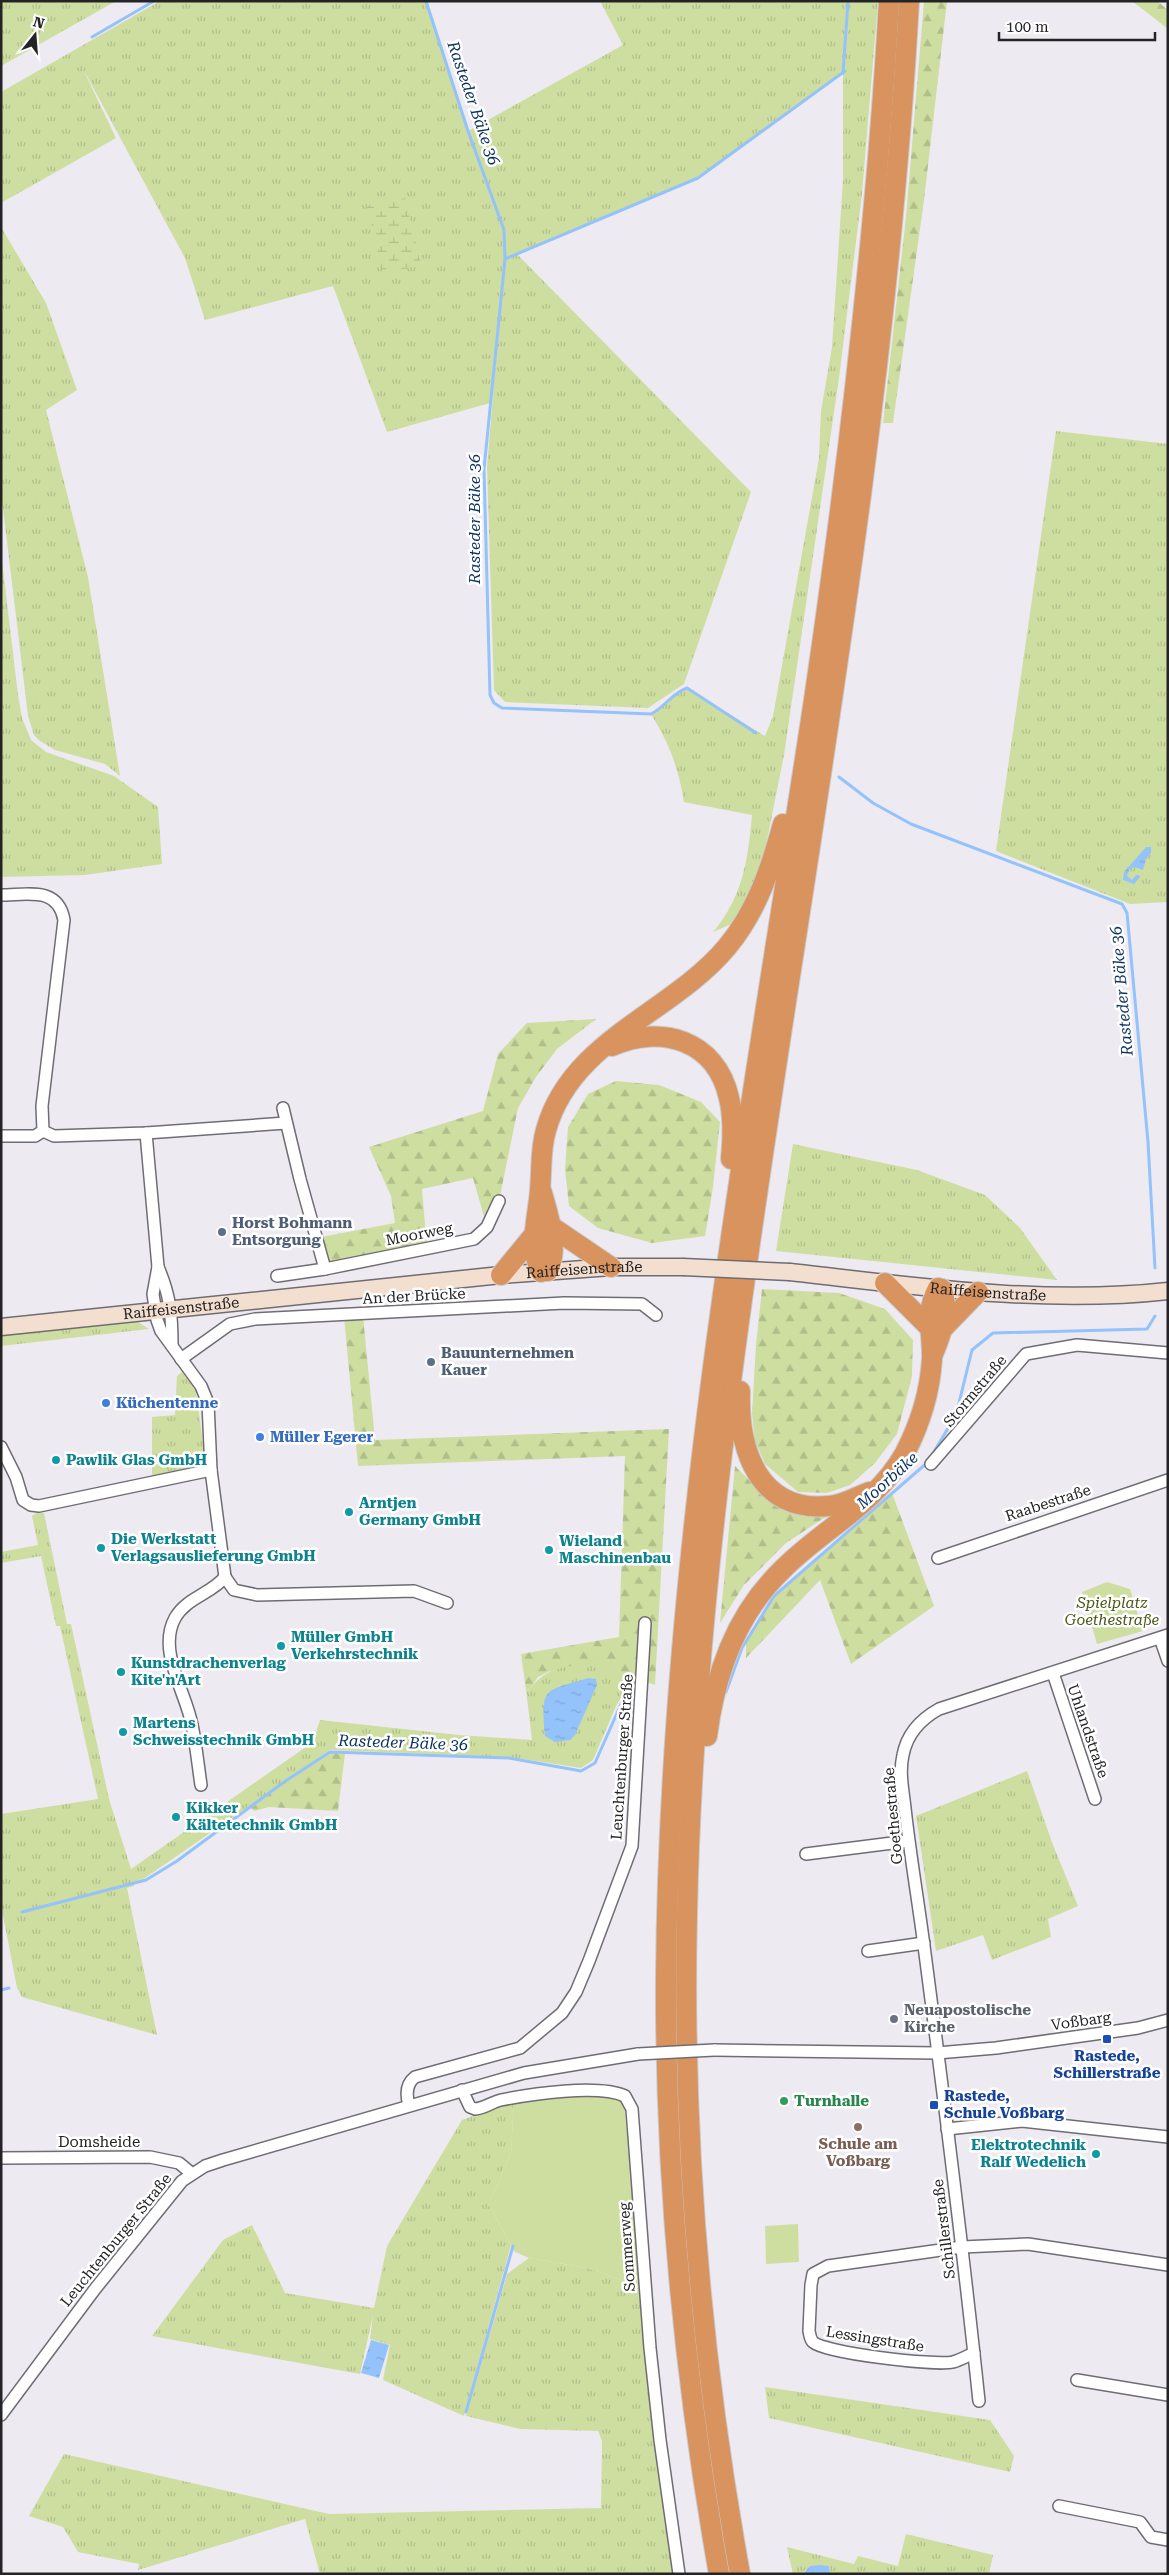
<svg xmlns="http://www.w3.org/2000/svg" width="1169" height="2575" viewBox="0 0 1169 2575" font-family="'Roboto Serif',serif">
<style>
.grass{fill:url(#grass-tufts)}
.forest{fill:url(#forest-firs)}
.wetland{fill:url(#wetland-marsh)}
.park{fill:#cedea0}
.water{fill:url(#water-ripples)}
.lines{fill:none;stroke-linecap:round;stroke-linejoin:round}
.stream{stroke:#94c2fb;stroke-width:3}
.street-casing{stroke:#706c73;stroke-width:14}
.secondary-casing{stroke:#706c73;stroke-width:19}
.highway-casing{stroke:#cacacb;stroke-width:22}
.street{stroke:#fff;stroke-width:11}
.secondary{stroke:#f3dfcf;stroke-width:16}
.highway{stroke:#d8935e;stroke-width:20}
.street-bridge-casing{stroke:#706c73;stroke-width:14;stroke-linecap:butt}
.secondary-bridge-casing{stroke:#706c73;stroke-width:19;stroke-linecap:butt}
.street-bridge{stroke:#fff;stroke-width:11}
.secondary-bridge{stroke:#f3dfcf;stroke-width:16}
.service-dot{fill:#5c6f8a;stroke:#fff;stroke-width:2}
.shop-dot{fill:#3f7fe0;stroke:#fff;stroke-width:2}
.culture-dot{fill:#0f9aa8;stroke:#fff;stroke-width:2}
.worship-dot{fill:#6b7280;stroke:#fff;stroke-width:2}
.transit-dot{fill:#1a4fb4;stroke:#fff;stroke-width:2}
.leisure-dot{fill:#2e9e5b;stroke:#fff;stroke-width:2}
.education-dot{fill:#8d6e63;stroke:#fff;stroke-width:2}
.labels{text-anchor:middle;stroke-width:5;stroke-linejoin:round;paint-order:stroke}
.service-label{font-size:15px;font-weight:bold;fill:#4e5e75;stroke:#fff;text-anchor:start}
.street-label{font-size:15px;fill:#242326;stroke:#fff}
.shop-label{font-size:15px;font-weight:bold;fill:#366cbe;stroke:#fff;text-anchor:start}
.culture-label{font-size:15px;font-weight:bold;fill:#0d838f;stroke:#fff;text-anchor:start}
.park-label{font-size:15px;font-style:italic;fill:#4a5715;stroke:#fff}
.worship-label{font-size:15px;font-weight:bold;fill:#5b616d;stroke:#fff;text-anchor:start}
.transit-label{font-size:15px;font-weight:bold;fill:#164399;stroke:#fff}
.leisure-label{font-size:15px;font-weight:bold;fill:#27864d;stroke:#fff;text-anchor:start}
.education-label{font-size:15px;font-weight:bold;fill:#785e54;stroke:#fff}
.water-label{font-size:16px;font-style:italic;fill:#0a315e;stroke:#fff}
</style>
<defs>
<pattern id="grass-tufts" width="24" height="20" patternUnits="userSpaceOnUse" patternTransform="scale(1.25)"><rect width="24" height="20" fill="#cedea0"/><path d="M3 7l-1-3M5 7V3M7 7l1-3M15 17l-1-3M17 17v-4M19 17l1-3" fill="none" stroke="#b1be8a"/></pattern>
<pattern id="forest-firs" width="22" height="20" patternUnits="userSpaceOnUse" patternTransform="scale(1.25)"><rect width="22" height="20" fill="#cedea0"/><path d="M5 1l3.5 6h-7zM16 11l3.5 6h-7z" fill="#b1be8a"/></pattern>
<pattern id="wetland-marsh" width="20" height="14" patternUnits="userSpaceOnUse" patternTransform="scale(1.25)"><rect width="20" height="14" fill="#cedea0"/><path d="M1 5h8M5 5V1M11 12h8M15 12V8" fill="none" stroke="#b1be8a"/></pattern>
<pattern id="water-ripples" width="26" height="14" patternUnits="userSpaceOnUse" patternTransform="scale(1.25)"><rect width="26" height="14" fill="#94c2fb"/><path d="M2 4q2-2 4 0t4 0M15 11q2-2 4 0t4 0" fill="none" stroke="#7fa6d7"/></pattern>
</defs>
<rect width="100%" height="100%" fill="#eeeaf2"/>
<g class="grass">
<polygon points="1,1 116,1 1,66"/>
<path d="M160,1h266l42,130 155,-86 -23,-44h278l-16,193 -23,184 -55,377 -24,120 -26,48 -21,9c30,-35 35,-73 39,-117l-68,-13c-6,-35 -14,-57 -33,-88 14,-7 21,-21 36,-26l78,48 8,-20 46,-258 2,-47 11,-64 11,-167v-107l-145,105 -181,76 234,238 -67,192 -36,24 -143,-6 -11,-12 -7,-223 14,-168 -11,104 -103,29 -54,-146 -128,34 -20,-62 -103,-191 34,71 -115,65v-111z"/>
<polygon points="1,227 46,303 77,390 46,410 88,577 120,776 105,764 55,750 40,741 34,735 28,716 1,492"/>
<polygon points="1056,431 1168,444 1168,902 1130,904 996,851"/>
<polygon points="1,552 18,695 22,718 31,740 46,752 114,776 158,807 162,864 85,875 1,877"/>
<polygon points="793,1144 917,1170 985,1195 1020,1228 1057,1280 776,1251"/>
<polygon points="135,1320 149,1329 1,1346 1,1334"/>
<polygon points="182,1372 196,1391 205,1458 197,1468 152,1477 152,1417 175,1415 177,1376"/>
<path d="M38,1512l6,1 23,111h4l38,175 22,70 182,-127 7,-22 139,15 73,5 -6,-50 4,-1c13,-19 40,-28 63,-26 14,1 32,11 45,16l-2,12 -10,-1 -9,14 -24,56 -12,8 -71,-11 -180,-7 -185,128 -11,4v4l-7,2 30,147 -135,-38 -5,-9 -16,-83v-91l97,-15 -38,-173h-4l-15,-70 -40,7v-11l37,-7 -6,-29z"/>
<polygon points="1027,1771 1053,1845 1078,1906 1048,1919 1051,1937 992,1960 983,1935 936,1951 916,1816"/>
<path d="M514,2100l-3,52 -22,53 22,40 -47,171 -81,-36 7,-35 -20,-6 3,-24 -13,59 -208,-38 71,-96 29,-15 33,68 89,15 13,-62 75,-126c19,-6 32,-17 52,-20z"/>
<polygon points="529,2258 587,2268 641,2287 677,2574 320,2574 305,2519 138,2570 139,2564 78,2552 63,2527 29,2516 64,2454 329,2514 601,2508 602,2441 598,2431 520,2429 466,2416 507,2274"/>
<polygon points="765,2387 990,2420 1014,2456 1010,2472 769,2418"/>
<polygon points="906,2534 993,2555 989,2574 830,2574 829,2566 805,2570 803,2574 793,2574 787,2547 854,2564 858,2556 898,2566"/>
</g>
<g class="forest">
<polygon points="924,1 947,1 924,200 893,423 883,423 906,217"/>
<polygon points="1132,1 1157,1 1168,10 1168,29"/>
<polygon points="596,1019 557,1049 536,1077 518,1108 499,1201 487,1227 473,1178 422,1189 427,1248 325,1269 316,1238 395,1223 391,1196 369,1147 483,1111 498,1054 527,1023"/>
<polygon points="616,1081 659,1085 701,1102 720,1122 713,1187 705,1236 652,1243 598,1228 569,1206 565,1169 568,1127 588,1094"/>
<polygon points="762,1289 839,1293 885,1309 913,1340 912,1376 897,1434 875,1463 850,1485 827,1493 798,1492 765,1464 755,1441 752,1414 756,1344"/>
<polygon points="363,1316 375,1440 669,1429 655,1685 594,1663 564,1667 548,1672 538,1677 530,1689 526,1690 521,1654 619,1637 625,1456 358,1466 344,1317"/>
<polygon points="735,1466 754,1485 774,1501 827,1516 786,1543 744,1585 720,1623"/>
<polygon points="892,1493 934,1606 851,1664 820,1580 746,1658 746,1640 774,1596"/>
<polygon points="331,1753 345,1754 338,1811 269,1807 254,1811 251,1808 284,1783"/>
</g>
<polygon class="wetland" points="405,198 421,265 383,274 367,207"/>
<g class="park">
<polygon points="1107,1582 1130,1589 1143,1631 1097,1644 1082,1592"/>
<polygon points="609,2093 624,2102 641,2287 587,2268 529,2258 515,2252 489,2205 511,2152 514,2100"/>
<polygon points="798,2224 799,2262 766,2264 765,2226"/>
</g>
<g class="water">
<polygon points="1146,847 1151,847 1151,853 1146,859 1143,870 1135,867 1129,870 1127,876 1132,880 1136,875 1139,875 1140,877 1134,884 1123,880 1124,872"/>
<path d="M588,1678l8,1 1,6 -22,50 -5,5 -15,2 -10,-6c-4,-50 -2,-44 43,-58z"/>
<polygon points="371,2340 389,2345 379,2378 361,2373"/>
<polygon points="820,2565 829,2566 830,2574 803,2574 810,2566"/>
</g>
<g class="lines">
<g class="stream">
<path d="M426,1l42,130 36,99 1,29 -21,210 6,226 4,8 8,5 149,6c14,-7 21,-21 36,-26l69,45"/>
<polyline points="92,37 154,1"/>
<polyline points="843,73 848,1"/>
<polyline points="505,259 698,178 845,71"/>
<polyline points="839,777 873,803 911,824 1122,904 1127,913 1148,1142 1155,1268"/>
<polyline points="932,1455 956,1415 972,1350 993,1333 1147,1329 1155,1316"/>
<polyline points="726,1692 742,1648 774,1596 928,1462"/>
<polyline points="22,1912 146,1880 177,1861 284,1782 330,1752 509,1758 581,1771 595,1763 621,1704 629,1692"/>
<polyline points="1,1990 9,1988"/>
<polyline points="466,2412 513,2246"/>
</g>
<g class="street-casing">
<g id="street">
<path d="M1,895c26,0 57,-9 63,25l-22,186 1,25 -8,5h-34"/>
<polyline points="283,1108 300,1179 325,1269"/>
<polyline points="43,1131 54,1136 146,1133 286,1123"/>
<polyline points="146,1133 158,1267 153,1294 157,1320 161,1331 201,1386 208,1403 211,1470 225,1577 234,1590 257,1595 414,1591 447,1603"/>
<path d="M158,1267c12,28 14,47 14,78"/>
<polyline points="277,1276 325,1269 474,1239 487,1227 499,1201"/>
<polyline points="181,1359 230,1324 255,1319 564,1303 642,1304 656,1315"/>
<polyline points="1,1447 16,1477 23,1500 31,1505 39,1506 211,1470"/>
<polyline points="931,1464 1026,1354 1077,1345 1168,1353"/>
<polyline points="938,1558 1168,1480"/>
<polyline points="1160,1638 1168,1661"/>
<polyline points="1053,1673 1095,1799"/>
<path d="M201,1785c-3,-20 -5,-41 -9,-60 -6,-33 -35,-74 -17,-107 11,-20 36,-24 50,-41"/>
<polyline points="806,1854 908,1841"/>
<polyline points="868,1951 924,1943"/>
<polyline points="714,2050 937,2053 996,2048 1138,2028 1168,2020"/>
<path d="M462,2090l8,17 5,2c10,-1 17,-7 26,-9 30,-6 97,-16 124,-4l7,13 18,239 10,92 19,134"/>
<path d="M409,2105c-3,-10 -3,-21 6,-28l105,-29 42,-35 14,-21 13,-31 43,-115 13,-223"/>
<polyline points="947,2129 1022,2121 1168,2137"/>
<polyline points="1,2158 150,2157 179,2163 191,2173"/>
<path d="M974,2353c-7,3 -14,7 -21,9 -18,4 -128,-9 -140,-20 -3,-3 -3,-7 -4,-11l2,-46 2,-11 15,-8 134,-19 66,-3 140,21"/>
<polyline points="1077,2380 1168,2395"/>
<path d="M979,2401c-16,-152 -35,-303 -55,-455 -6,-46 -14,-92 -19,-138 -2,-18 -6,-36 -2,-53 4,-21 18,-36 36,-46l229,-74"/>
<polyline points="1,2415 95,2289 182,2181 205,2166 223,2160 524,2073 638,2054"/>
<polyline points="1059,2506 1140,2522 1151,2537 1168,2540"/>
</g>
</g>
<g class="secondary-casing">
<g id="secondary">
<path id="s1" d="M790,1272c125,14 252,33 378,19"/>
<path id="s2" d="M1,1327l500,-52 110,-8h72"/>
</g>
</g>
<g class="highway-casing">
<g id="highway">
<path d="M612,1046c49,-22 104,-6 117,52 5,20 4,40 2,61"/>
<path d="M542,1193c7,25 17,53 6,78"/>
<polyline points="552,1227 611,1267"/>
<path d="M541,1272c-13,-28 -3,-53 -1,-82 2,-21 0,-40 6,-60 25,-90 126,-117 181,-183 30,-36 44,-79 56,-123"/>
<polyline points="501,1275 533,1236"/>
<polyline points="885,1283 929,1327"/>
<polyline points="943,1328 978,1292"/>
<path d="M933,1354c9,-21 16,-42 9,-65"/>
<path d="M740,1391c-2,58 18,122 89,115 14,-1 27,-9 40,-14"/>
<path d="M707,1736c8,-62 29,-122 75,-166 40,-41 94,-65 123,-117 15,-29 25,-61 27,-94 1,-27 -8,-44 6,-71"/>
<path d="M719,2574c-35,-197 -54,-396 -53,-596 3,-430 84,-854 148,-1278 34,-232 62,-465 75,-699"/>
<path d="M740,2574c-40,-219 -58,-439 -53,-661 6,-295 50,-588 94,-879 53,-343 109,-686 128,-1033"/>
</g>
</g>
<use href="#street" class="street"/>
<use href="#secondary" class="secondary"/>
<use href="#highway" class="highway"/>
<g class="street-bridge-casing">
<polyline id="street-bridge" points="638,2054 714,2050"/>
</g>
<g class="secondary-bridge-casing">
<polyline id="secondary-bridge" points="683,1267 790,1272"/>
</g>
<use href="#street-bridge" class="street-bridge"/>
<use href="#secondary-bridge" class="secondary-bridge"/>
</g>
<g class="service-dot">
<circle cx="222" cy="1232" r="5"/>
<circle cx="431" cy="1362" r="5"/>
</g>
<g class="shop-dot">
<circle cx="106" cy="1403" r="5"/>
<circle cx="260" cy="1437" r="5"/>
</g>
<g class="culture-dot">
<circle cx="56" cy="1460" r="5"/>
<circle cx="349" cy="1512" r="5"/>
<circle cx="101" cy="1548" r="5"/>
<circle cx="549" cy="1550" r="5"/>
<circle cx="281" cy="1646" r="5"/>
<circle cx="121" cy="1672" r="5"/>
<circle cx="123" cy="1732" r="5"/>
<circle cx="176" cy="1817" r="5"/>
<circle cx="1096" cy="2154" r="5"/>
</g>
<circle class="worship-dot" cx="894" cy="2019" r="5"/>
<g class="transit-dot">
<rect x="1102" y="2034" width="10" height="10" rx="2.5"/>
<rect x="929" y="2100" width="10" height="10" rx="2.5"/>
</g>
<circle class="leisure-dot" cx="784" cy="2101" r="5"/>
<circle class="education-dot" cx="858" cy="2127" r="5"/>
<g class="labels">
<g class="service-label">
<text x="232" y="1228">Horst Bohmann<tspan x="232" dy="17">Entsorgung</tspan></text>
<text x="441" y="1358">Bauunternehmen<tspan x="441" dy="17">Kauer</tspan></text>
</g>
<g class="street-label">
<text transform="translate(419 1234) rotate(-11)" y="5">Moorweg</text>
<text dy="5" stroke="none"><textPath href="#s2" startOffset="586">Raiffeisenstraße</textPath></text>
<text dy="5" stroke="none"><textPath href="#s1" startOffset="199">Raiffeisenstraße</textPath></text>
<text transform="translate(414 1296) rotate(-3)" y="5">An der Brücke</text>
<text dy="5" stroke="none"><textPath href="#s2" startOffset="181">Raiffeisenstraße</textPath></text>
<text transform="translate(975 1391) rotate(-50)" y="5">Stormstraße</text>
<text transform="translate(1048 1503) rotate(-18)" y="5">Raabestraße</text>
<text transform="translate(1088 1731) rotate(71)" y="5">Uhlandstraße</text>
<text transform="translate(622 1757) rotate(-86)" y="5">Leuchtenburger Straße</text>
<text transform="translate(893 1816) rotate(-95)" y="5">Goethestraße</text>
<text transform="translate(1081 2021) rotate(-8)" y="5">Voßbarg</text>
<text x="99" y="2147">Domsheide</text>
<text transform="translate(944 2229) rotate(-97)" y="5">Schillerstraße</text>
<text transform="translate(116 2240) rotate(-51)" y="5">Leuchtenburger Straße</text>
<text transform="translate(627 2247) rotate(-94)" y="5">Sommerweg</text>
<text transform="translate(875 2339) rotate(9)" y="5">Lessingstraße</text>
</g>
<g class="shop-label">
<text x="116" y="1408">Küchentenne</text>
<text x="270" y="1442">Müller Egerer</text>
</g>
<g class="culture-label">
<text x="66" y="1465">Pawlik Glas GmbH</text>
<text x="359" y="1508">Arntjen<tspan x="359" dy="17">Germany GmbH</tspan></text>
<text x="111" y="1544">Die Werkstatt<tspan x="111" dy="17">Verlagsauslieferung GmbH</tspan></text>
<text x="559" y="1546">Wieland<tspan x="559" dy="17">Maschinenbau</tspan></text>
<text x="291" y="1642">Müller GmbH<tspan x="291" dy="17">Verkehrstechnik</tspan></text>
<text x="131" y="1668">Kunstdrachenverlag<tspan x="131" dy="17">Kite'n'Art</tspan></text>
<text x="133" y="1728">Martens<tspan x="133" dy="17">Schweisstechnik GmbH</tspan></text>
<text x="186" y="1813">Kikker<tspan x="186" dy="17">Kältetechnik GmbH</tspan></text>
<text x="1086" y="2150" text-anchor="end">Elektrotechnik<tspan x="1086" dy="17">Ralf Wedelich</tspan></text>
</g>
<g class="park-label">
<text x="1112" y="1608">Spielplatz<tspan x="1112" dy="17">Goethestraße</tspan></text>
</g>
<g class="worship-label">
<text x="904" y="2015">Neuapostolische<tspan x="904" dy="17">Kirche</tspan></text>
</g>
<g class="transit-label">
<text x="1107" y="2061">Rastede,<tspan x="1107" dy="17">Schillerstraße</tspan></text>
<text x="944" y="2101" text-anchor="start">Rastede,<tspan x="944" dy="17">Schule Voßbarg</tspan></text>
</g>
<g class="leisure-label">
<text x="794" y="2106">Turnhalle</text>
</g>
<g class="education-label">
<text x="858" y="2149">Schule am<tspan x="858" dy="17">Voßbarg</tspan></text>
</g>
<g class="water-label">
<text transform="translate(474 103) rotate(71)" y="6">Rasteder Bäke 36</text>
<text transform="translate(474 519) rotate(-90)" y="6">Rasteder Bäke 36</text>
<text transform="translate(1121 991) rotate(-95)" y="6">Rasteder Bäke 36</text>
<text transform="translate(887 1480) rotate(-42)" y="6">Moorbäke</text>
<text transform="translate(403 1742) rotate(2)" y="6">Rasteder Bäke 36</text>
</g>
</g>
<rect width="1169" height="2575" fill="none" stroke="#242326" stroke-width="5"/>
<g transform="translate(35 35) rotate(17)" stroke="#ffffff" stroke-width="4" paint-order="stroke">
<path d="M0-4L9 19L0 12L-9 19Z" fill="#242326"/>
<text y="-8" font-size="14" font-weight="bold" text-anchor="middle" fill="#242326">N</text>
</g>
<path d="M999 32v8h156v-8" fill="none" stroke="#242326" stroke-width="2.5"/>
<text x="1006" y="32" font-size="15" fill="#242326" stroke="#ffffff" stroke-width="4" paint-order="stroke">100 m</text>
</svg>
